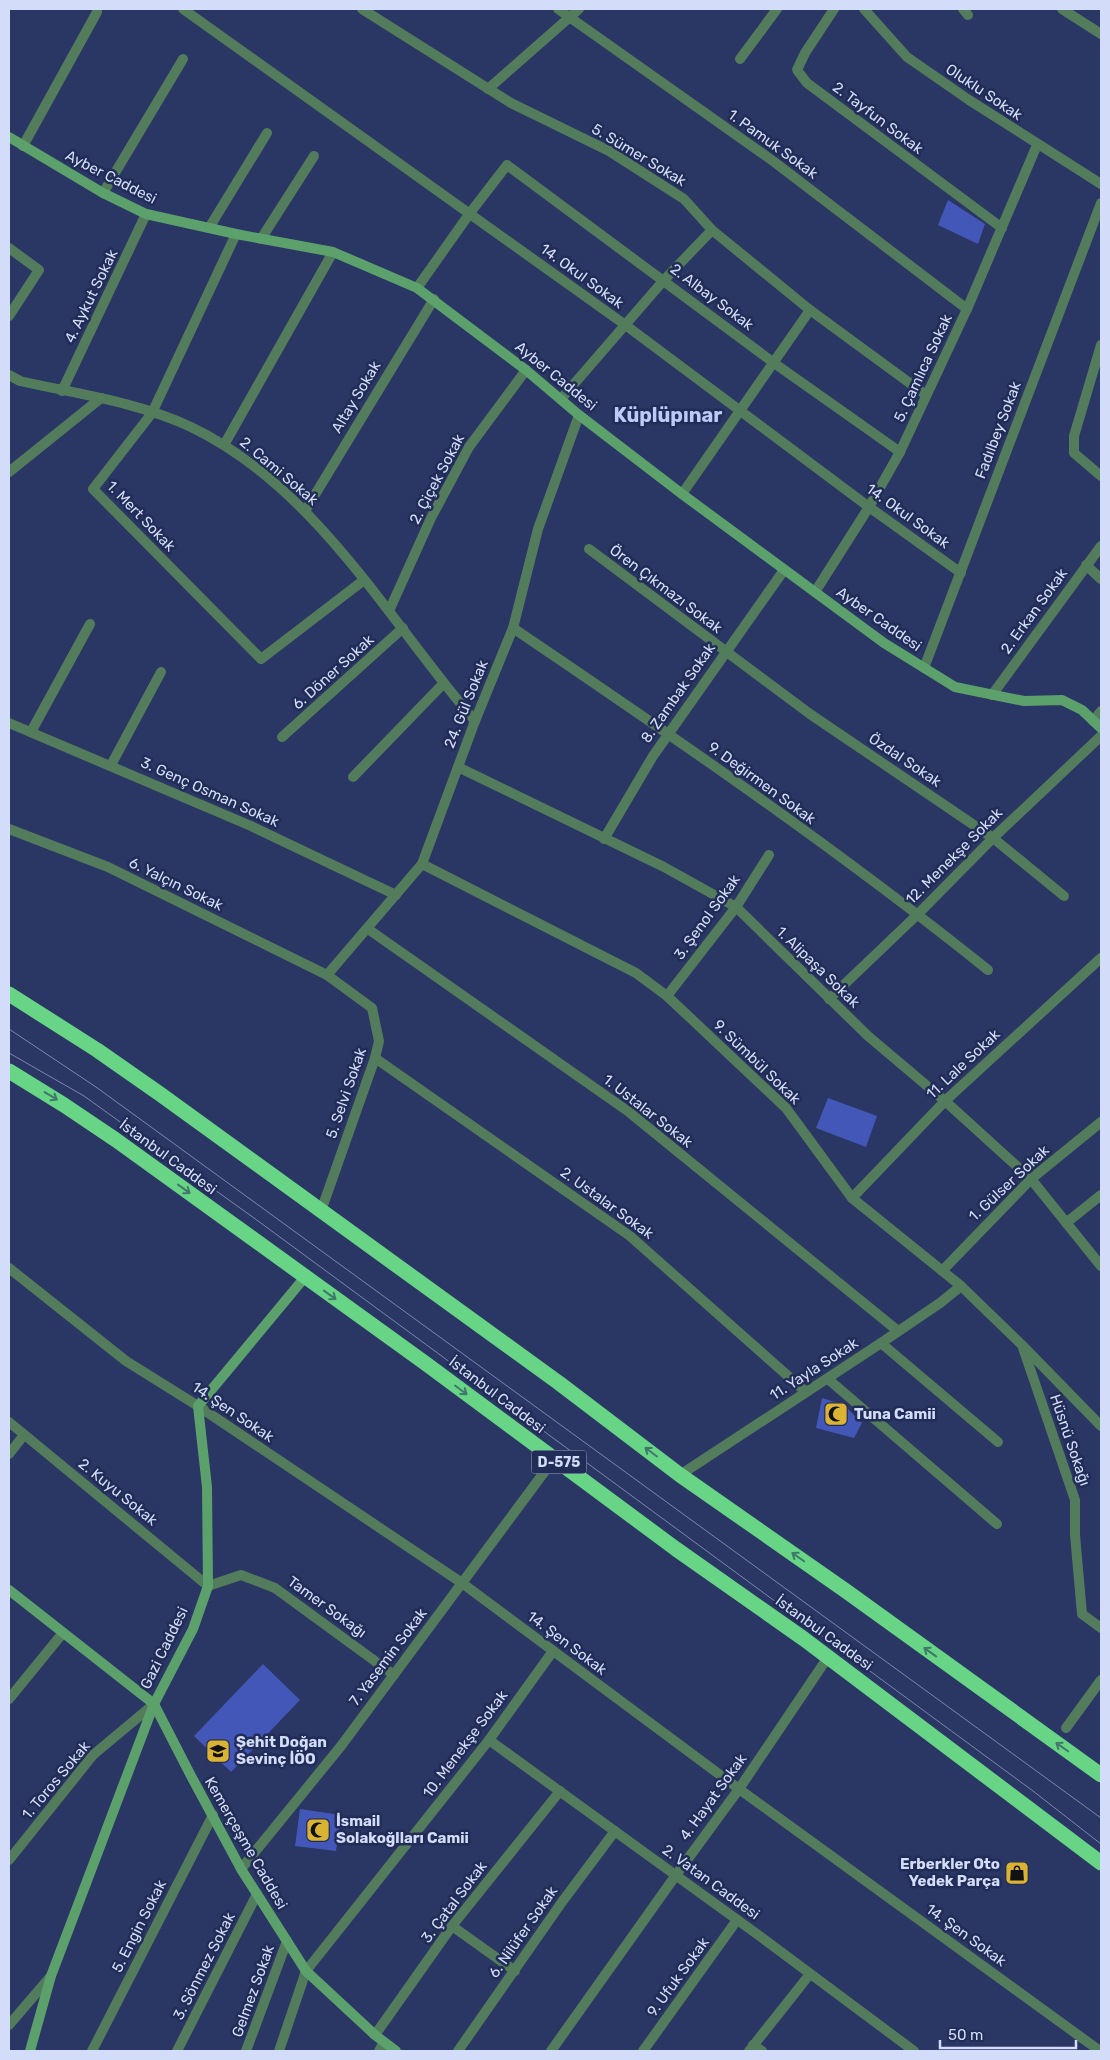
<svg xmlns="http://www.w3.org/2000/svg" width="1110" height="2060" viewBox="0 0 1110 2060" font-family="Rubik,sans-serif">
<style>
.building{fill:#4257b7}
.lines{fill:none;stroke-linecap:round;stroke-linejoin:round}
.street{stroke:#527c5b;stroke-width:10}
.secondary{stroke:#5ca06c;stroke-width:10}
.highway{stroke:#67d585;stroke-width:15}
.tram{stroke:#7c87ab;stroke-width:1}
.oneway{stroke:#40786c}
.labels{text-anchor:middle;stroke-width:5;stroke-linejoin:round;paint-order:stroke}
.shield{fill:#212c57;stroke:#9ea8c8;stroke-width:1}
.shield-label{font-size:14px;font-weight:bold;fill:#d3ddf9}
.street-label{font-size:15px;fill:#d3ddf9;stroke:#212c57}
.poi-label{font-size:15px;font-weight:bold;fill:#d3ddf9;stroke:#212c57;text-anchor:start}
.district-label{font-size:20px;font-weight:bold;fill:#bbcaf6;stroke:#212c57}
</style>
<rect width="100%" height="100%" fill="#2a3663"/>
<g class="building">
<polygon points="948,200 985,224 978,244 938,225"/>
<polygon points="828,1098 877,1116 866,1147 816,1128"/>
<polygon points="822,1398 844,1405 862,1423 854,1438 816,1428"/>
<polygon points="263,1664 300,1700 231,1772 194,1736"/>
<polygon points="300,1809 341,1815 336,1851 295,1846"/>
</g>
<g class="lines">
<g class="street">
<polyline points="183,9 624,324 869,507 961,573"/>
<polyline points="362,9 511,103 609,151 684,199 712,230 810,310 926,395"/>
<polyline points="558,9 773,161 967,309"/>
<polyline points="834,9 805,53 797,70 807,83 1002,228"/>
<polyline points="864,9 907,57 969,100 1101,184"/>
<polyline points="963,9 968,15"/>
<polyline points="1062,9 1101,34"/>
<polyline points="740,59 777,9"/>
<polyline points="488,89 579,9"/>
<polyline points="23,146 97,12"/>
<polyline points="103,193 183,59"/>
<polyline points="209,228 267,133"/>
<polyline points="236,234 152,413 93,489 261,659 364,580"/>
<polyline points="261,239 314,156"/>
<polyline points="9,248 39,270 9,316"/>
<polyline points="417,288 470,213 507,165 774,363 900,452"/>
<polyline points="1101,345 1074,436 1074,453 1101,476"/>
<path d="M9,375l11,6c57,13 118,21 171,46 125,60 197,193 284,294"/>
<polyline points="62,391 146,214"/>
<polyline points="561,399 664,280 712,230"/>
<polyline points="224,445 333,252"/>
<polyline points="9,472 101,398"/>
<polyline points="682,494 810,310"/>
<polyline points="305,511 434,299"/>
<polyline points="589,549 810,714 993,838 1064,896"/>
<polyline points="1086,565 1101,579"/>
<polyline points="815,592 869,507 900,452 967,309 1037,145"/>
<polyline points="389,611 431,518 469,447 526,370"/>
<path d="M513,628c161,109 323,220 475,342"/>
<polyline points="924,668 1101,203"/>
<polyline points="992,695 1101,546"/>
<polyline points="1093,721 1101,711"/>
<polyline points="9,723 251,826 396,895"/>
<polyline points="31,732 90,624"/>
<polyline points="282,737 403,628"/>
<polyline points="111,765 161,672"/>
<polyline points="458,767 664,867 736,907 868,1036 945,1101 1031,1179 1101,1266"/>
<polyline points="353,777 443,684"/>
<polyline points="9,829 108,867 327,975 372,1008 379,1041 375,1058 321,1211"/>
<polyline points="604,839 653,756 784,570"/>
<polyline points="422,864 636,973 667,996 786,1108 852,1198 961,1286 1022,1345 1101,1426"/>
<polyline points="368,929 629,1112 898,1331"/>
<polyline points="327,975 422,864 475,721 513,628 538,529 579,415"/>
<polyline points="667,996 736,907 769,855"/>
<polyline points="829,999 918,914 993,838 1101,736"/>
<polyline points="375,1058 630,1236 806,1392"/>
<polyline points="852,1198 945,1101 1101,958"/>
<polyline points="1066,1223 1101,1195"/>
<polyline points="9,1268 126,1361 198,1406 462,1583 739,1789 1100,2051"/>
<polyline points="942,1271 1031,1179 1101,1122"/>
<polyline points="881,1343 998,1442"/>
<polyline points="1023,1348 1075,1500 1075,1535 1082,1614 1101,1628"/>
<polyline points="828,1379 997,1524"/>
<polyline points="9,1422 208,1586 241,1575 275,1588 394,1675"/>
<polyline points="9,1454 24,1435"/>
<polyline points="680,1475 881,1343 940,1303 961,1286"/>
<polyline points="9,1699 62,1634"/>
<polyline points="1066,1728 1101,1680"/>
<polyline points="489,1740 761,1937 914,2051"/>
<polyline points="9,1860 93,1755 154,1704"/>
<polyline points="241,1869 341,1746 554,1459"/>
<polyline points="452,1926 515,1971"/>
<polyline points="9,2025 51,1976"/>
<polyline points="375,2035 452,1926 560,1791"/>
<polyline points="753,2045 762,2051"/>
<polyline points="92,2051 213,1815"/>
<polyline points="177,2051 257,1894"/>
<polyline points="246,2051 287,1941"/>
<polyline points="279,2051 306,1971 489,1740 553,1651"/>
<polyline points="379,2051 384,2042"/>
<polyline points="458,2051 562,1902 615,1831"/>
<polyline points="551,2051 676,1875 739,1789 828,1657"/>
<polyline points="643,2051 737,1920"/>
<polyline points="749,2051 810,1974"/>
</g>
<g class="secondary">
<polyline points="9,137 103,193 146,214 236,234 333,252 417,288 526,370 579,415 682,494 884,643 955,687 1024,701 1062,700 1082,710 1101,728"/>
<polyline points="9,1590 154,1704 190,1774 241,1869 306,1971 375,2035 396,2051"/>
<polyline points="30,2051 51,1976 154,1704 193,1629 208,1586 207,1487 198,1406 305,1277"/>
</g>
<g class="highway">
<polyline points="9,994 97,1050 160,1094 559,1383 680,1475 846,1591 1101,1775"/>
<polyline points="9,1071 64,1105 116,1140 425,1363 676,1549 804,1639 1101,1863"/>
</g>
<g class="tram">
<polyline points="9,1029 96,1087 1101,1818"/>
<polyline points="9,1053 84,1096 254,1218 1033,1791 1101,1844"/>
</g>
</g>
<defs><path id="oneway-shaft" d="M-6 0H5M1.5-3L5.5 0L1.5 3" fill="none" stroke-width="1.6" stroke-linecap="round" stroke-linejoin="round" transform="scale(1.25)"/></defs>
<g class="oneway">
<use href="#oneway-shaft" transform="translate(51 1096) rotate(31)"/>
<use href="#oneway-shaft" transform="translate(184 1189) rotate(36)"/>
<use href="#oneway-shaft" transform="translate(330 1295) rotate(36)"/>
<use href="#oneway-shaft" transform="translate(461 1390) rotate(37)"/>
<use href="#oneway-shaft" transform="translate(651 1452) rotate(-143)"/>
<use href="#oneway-shaft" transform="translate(798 1557) rotate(-145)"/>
<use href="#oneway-shaft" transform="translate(930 1652) rotate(-144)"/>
<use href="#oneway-shaft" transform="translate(1062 1747) rotate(-145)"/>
</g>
<defs>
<g id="mosque-square" transform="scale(1.25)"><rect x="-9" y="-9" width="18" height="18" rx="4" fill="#dbb333" stroke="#212c57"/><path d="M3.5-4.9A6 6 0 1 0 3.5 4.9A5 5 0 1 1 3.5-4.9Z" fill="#111"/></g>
<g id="school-square" transform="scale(1.25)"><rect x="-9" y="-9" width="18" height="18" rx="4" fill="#dbb333" stroke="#212c57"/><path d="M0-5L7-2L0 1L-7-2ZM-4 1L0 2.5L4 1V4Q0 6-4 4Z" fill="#111"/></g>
<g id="shop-square" transform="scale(1.25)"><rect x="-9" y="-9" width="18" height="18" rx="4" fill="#dbb333" stroke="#212c57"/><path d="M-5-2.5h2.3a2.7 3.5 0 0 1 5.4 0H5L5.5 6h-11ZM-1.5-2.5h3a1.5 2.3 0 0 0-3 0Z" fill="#111"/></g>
</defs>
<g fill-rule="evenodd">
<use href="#mosque-square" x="836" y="1414"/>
<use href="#school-square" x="218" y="1751"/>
<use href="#mosque-square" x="318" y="1830"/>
<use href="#shop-square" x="1017" y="1873"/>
</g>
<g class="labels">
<rect class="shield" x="531.5" y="1450.5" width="55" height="23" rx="4"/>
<g class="shield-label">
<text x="559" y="1467">D-575</text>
</g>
<g class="street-label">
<text transform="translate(984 92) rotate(34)" y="5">Oluklu Sokak</text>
<text transform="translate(878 118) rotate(37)" y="5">2. Tayfun Sokak</text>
<text transform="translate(773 144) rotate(36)" y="5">1. Pamuk Sokak</text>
<text transform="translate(639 155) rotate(31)" y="5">5. Sümer Sokak</text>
<text transform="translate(111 177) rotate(27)" y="5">Ayber Caddesi</text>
<text transform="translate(582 276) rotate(36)" y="5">14. Okul Sokak</text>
<text transform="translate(91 296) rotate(-64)" y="5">4. Aykut Sokak</text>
<text transform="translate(712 297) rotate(37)" y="5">2. Albay Sokak</text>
<text transform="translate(923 368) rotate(-65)" y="5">5. Çamlıca Sokak</text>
<text transform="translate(556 376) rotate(39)" y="5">Ayber Caddesi</text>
<text transform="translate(356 397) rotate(-59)" y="5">Altay Sokak</text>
<text transform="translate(998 430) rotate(-69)" y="5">Fadılbey Sokak</text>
<text transform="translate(279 471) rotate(40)" y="5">2. Cami Sokak</text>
<text transform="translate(437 479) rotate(-62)" y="5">2. Çiçek Sokak</text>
<text transform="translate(141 516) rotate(46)" y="5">1. Mert Sokak</text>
<text transform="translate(908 516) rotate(36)" y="5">14. Okul Sokak</text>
<text transform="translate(666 589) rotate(37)" y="5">Ören Çıkmazı Sokak</text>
<text transform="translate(1034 611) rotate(-54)" y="5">2. Erkan Sokak</text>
<text transform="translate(879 619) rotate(35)" y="5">Ayber Caddesi</text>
<text transform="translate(333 672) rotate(-42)" y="5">6. Döner Sokak</text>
<text transform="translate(678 693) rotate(-55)" y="5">8. Zambak Sokak</text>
<text transform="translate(466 704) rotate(-68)" y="5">24. Gül Sokak</text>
<text transform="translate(905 760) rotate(34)" y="5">Özdal Sokak</text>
<text transform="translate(762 783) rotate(36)" y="5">9. Değirmen Sokak</text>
<text transform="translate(210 792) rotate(24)" y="5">3. Genç Osman Sokak</text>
<text transform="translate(954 856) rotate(-45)" y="5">12. Menekşe Sokak</text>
<text transform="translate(176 884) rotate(26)" y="5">6. Yalçın Sokak</text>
<text transform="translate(707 917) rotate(-54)" y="5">3. Şenol Sokak</text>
<text transform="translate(818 967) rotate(44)" y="5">1. Alipaşa Sokak</text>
<text transform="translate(757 1062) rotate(44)" y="5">9. Sümbül Sokak</text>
<text transform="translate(963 1064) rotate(-43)" y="5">11. Lale Sokak</text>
<text transform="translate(346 1093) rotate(-71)" y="5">5. Selvi Sokak</text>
<text transform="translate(648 1111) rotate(38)" y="5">1. Ustalar Sokak</text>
<text transform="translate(168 1157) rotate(36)" y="5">İstanbul Caddesi</text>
<text transform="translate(1009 1183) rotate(-43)" y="5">1. Gülser Sokak</text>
<text transform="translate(607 1203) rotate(36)" y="5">2. Ustalar Sokak</text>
<text transform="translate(814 1369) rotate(-33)" y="5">11. Yayla Sokak</text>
<text transform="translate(497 1395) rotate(37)" y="5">İstanbul Caddesi</text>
<text transform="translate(233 1412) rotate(34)" y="5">14. Şen Sokak</text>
<text transform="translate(1070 1440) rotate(71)" y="5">Hüsnü Sokağı</text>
<text transform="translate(118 1492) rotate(39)" y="5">2. Kuyu Sokak</text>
<text transform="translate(327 1607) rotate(36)" y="5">Tamer Sokağı</text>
<text transform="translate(824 1633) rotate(36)" y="5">İstanbul Caddesi</text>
<text transform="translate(567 1643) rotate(37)" y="5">14. Şen Sokak</text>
<text transform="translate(164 1648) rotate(-64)" y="5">Gazi Caddesi</text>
<text transform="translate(388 1657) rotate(-53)" y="5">7. Yasemin Sokak</text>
<text transform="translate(465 1744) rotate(-53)" y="5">10. Menekşe Sokak</text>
<text transform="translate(56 1780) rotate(-50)" y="5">1. Toros Sokak</text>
<text transform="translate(713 1797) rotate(-54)" y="5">4. Hayat Sokak</text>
<text transform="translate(246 1843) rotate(60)" y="5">Kemerçeşme Caddesi</text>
<text transform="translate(711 1882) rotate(36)" y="5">2. Vatan Caddesi</text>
<text transform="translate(454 1902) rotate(-53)" y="5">3. Çatal Sokak</text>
<text transform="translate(139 1926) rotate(-63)" y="5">5. Engin Sokak</text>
<text transform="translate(523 1932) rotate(-55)" y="5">6. Nilüfer Sokak</text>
<text transform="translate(966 1935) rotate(36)" y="5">14. Şen Sokak</text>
<text transform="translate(204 1966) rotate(-63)" y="5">3. Sönmez Sokak</text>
<text transform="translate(678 1977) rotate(-54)" y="5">9. Ufuk Sokak</text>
<text transform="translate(253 1991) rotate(-70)" y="5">Gelmez Sokak</text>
</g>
<g class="poi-label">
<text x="854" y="1419">Tuna Camii</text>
<text x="236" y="1747">Şehit Doğan<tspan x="236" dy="17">Sevinç İÖO</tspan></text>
<text x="336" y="1826">İsmail<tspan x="336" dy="17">Solakoğlları Camii</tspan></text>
<text x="1000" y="1869" text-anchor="end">Erberkler Oto<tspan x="1000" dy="17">Yedek Parça</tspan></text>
</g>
<g class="district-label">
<text x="668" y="422">Küplüpınar</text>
</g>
</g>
<rect width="1110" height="2060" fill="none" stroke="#d3ddf9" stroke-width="20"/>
<path d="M940 2040v8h136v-8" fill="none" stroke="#d3ddf9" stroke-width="2.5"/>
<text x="948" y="2040" font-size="15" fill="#d3ddf9" stroke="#212c57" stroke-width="4" paint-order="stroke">50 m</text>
</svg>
